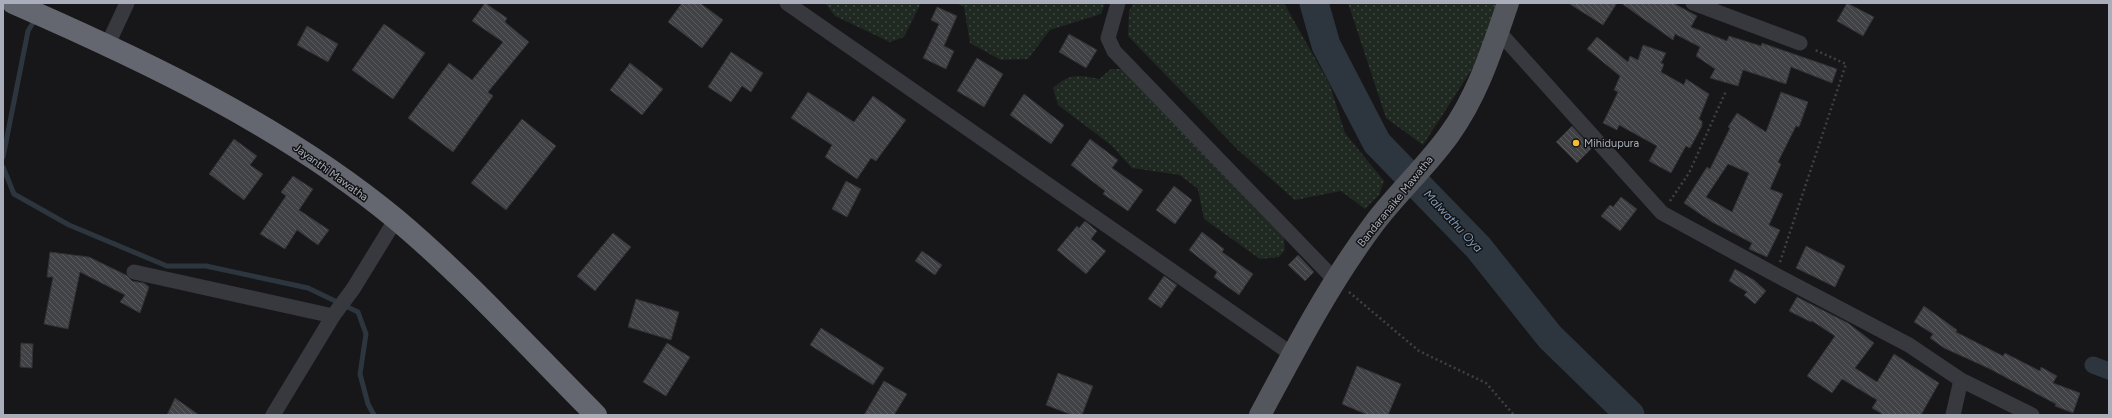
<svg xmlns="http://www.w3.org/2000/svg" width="2112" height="418" viewBox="0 0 2112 418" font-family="Figtree,sans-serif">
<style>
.grass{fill:url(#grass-dots)}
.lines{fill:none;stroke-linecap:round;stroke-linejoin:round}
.stream{stroke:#2d363e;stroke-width:5}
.canal{stroke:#2d363e;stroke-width:17}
.river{stroke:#2d363e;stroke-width:29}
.building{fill:url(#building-back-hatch);stroke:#313135;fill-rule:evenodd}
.path{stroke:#3e4046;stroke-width:2.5;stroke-dasharray:2 3;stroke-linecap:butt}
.street{stroke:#38393f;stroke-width:15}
.primary{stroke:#54565e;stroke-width:22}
.highway{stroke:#646770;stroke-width:22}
.poi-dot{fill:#f6bd33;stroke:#121214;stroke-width:1.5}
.labels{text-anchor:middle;stroke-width:3;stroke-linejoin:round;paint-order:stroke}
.poi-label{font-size:11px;fill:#a9aeba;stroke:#121214;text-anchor:start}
.street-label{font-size:11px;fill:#a9aeba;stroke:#121214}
.water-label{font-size:12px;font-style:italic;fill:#809ab5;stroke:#121214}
</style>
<defs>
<pattern id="grass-dots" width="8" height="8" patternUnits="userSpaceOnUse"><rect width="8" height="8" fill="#1f2821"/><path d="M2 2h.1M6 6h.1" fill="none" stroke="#3d453f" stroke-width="1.8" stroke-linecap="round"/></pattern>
<pattern id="building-back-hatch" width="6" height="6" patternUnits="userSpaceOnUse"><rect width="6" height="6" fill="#414246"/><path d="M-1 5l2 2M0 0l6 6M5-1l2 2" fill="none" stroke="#5a5b5f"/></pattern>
</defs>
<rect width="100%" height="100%" fill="#171719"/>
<g class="grass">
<polygon points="825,3 921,3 904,37 890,42 835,16"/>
<polygon points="956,3 1105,3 1101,14 1050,30 1028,59 1001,60 970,43 964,7"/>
<polygon points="1133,3 1284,3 1330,85 1345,133 1384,181 1379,195 1365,209 1341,191 1295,200 1238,150 1128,36 1129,12"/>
<polygon points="1348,3 1499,3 1476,63 1423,145 1386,118"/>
<path d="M1111,69h14l159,169 1,12 -6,7 -19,2 -56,-40 -6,-30 -18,-14 -48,-7 -21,-23 -53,-40 -5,-17c17,-15 25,-13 46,-9z"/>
</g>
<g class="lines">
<g class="stream">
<polyline points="3,157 28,31 36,18"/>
<polyline points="3,167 14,194 69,225 167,266 206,266 308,288 358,312 366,334 360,374 368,404 374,415"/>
</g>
<polyline class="canal" points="2093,365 2109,371"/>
<polyline class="river" points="1314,3 1326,45 1377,143 1478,247 1550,337 1630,415"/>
</g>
<g class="building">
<polygon points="485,3 507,18 505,22 529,42 488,92 493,96 453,152 408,118 449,63 472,80 503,42 472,21"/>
<polygon points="682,3 700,3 723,20 702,48 668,22"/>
<polygon points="1568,3 1617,3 1603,25"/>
<polygon points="1621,3 1673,3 1697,16 1691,27 1727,41 1729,36 1761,46 1762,43 1837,69 1832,83 1791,67 1786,84 1743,70 1738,86 1710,78 1715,69 1696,56 1700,47 1675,34 1673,40"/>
<polygon points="1847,3 1874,17 1863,36 1837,21"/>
<polygon points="937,7 957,16 944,46 954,51 946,69 923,58 939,24 931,20"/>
<polygon points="384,24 425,53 393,99 352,70"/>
<polygon points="307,26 338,44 328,62 297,45"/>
<polygon points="1069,34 1097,50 1086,68 1059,52"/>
<polygon points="1597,37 1628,62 1630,56 1638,60 1643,45 1666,53 1661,63 1664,64 1661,72 1684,85 1686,79 1709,94 1699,119 1702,121 1702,126 1690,148 1686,146 1671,173 1649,161 1657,146 1619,125 1617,130 1603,123 1618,92 1614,90 1620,76 1587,49"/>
<polygon points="731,52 763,73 751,92 742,86 731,102 708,87"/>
<polygon points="977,58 1003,74 984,107 957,91"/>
<polygon points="630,63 663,89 642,115 610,90"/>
<polygon points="808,92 854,122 873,96 906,120 876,161 871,158 857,179 825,157 832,145 791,118"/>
<path d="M1781,92l27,10 -9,25 -3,-1 -18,36 3,2 -11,25 13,5 -14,31 11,5 -13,27 -18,-8 3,-6 -40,-21 -28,-19 23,-36 3,2 20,-41 -2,-1 9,-14 29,19zM1728,164l21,9 -17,39 -26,-15z"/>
<polygon points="1024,94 1064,125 1051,144 1010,115"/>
<polygon points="522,119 556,146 506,210 471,183"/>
<polygon points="1572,126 1592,148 1577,163 1556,142"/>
<polygon points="234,139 257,156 250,165 263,174 244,200 209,174"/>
<polygon points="1090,139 1118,160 1112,168 1143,190 1128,211 1103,194 1105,191 1071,165"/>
<polygon points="293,176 313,189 299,210 329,230 318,245 297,230 285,249 260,234 286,196 281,192"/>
<polygon points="846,181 861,189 847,217 832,209"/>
<polygon points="1174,186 1192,200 1175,224 1156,210"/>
<polygon points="1621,197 1637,209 1620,231 1601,216 1610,205 1613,207"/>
<polygon points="1085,221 1097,231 1091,239 1106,251 1086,274 1057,250 1077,226 1079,228"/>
<polygon points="1202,232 1224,249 1222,252 1253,274 1239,295 1214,277 1217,272 1189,250"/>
<polygon points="613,233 631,247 595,291 577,276"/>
<polygon points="1806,246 1845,266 1835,287 1796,268"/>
<polygon points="922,251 942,265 935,275 915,261"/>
<polygon points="50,252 89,257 126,275 132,281 144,283 149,287 140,313 120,302 125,295 80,272 68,329 44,324 53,277 47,277"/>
<polygon points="1298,255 1314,272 1305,281 1288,265"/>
<polygon points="1735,269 1754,280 1766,291 1755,304 1744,295 1747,292 1729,281"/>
<polygon points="1164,276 1177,285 1161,308 1148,299"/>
<polygon points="1797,297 1848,323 1874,343 1855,368 1877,382 1894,354 1939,383 1921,415 1884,415 1872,408 1877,400 1842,379 1832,393 1807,376 1835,336 1812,321 1811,322 1789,311"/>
<polygon points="636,299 679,312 671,340 628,327"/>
<polygon points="1924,306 1957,330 1956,332 2003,356 2005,353 2040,371 2041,367 2057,376 2053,383 2080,393 2073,413 2055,406 2056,404 1988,368 1944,348 1930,338 1933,334 1914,322"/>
<polygon points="821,328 884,368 873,385 810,345"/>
<polygon points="21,343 33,344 32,368 20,367"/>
<polygon points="667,343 690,357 666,396 643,382"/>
<polygon points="1357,366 1401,384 1388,415 1368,415 1342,404"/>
<polygon points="1058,373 1093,386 1082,415 1072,415 1046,405"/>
<polygon points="884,381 907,394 894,415 864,415"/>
<polygon points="175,398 199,415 167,415"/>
</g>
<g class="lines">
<g class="path">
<polyline points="1670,201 1689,173 1726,91"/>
<polyline points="1780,262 1846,64 1813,49"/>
<polyline points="1349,292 1419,351 1486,383 1514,415"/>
</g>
<g class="street">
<polyline points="787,3 1293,355"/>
<polyline points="1118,3 1108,38 1114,51 1335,280"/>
<polyline points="1693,3 1800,43"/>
<polyline points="1499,32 1662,213 1776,275 1909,345 1961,380 2032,415"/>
<polyline points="107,46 127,3"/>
<polyline points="134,272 333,316"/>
<polyline points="273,415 333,316 353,289 396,219"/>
<polyline points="1953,415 1961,380"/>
</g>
<path class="primary" d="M1260,415c35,-65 69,-131 113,-190 23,-31 53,-58 76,-90 29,-40 43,-86 59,-132"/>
<path class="highway" d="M13,3c133,58 272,124 384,217 71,60 133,129 199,195"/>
</g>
<circle class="poi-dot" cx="1576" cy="143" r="4"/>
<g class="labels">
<g class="poi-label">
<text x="1584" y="147">Mihidupura</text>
</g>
<g class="street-label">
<text transform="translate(331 172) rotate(36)" y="4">Jayanthi Mawatha</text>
<text transform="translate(1395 201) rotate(-51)" y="4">Bandaranaike Mawatha</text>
</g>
<g class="water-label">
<text transform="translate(1453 221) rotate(47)" y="4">Malwathu Oya</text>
</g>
</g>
<rect width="2112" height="418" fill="none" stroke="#a9aeba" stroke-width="8"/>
</svg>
